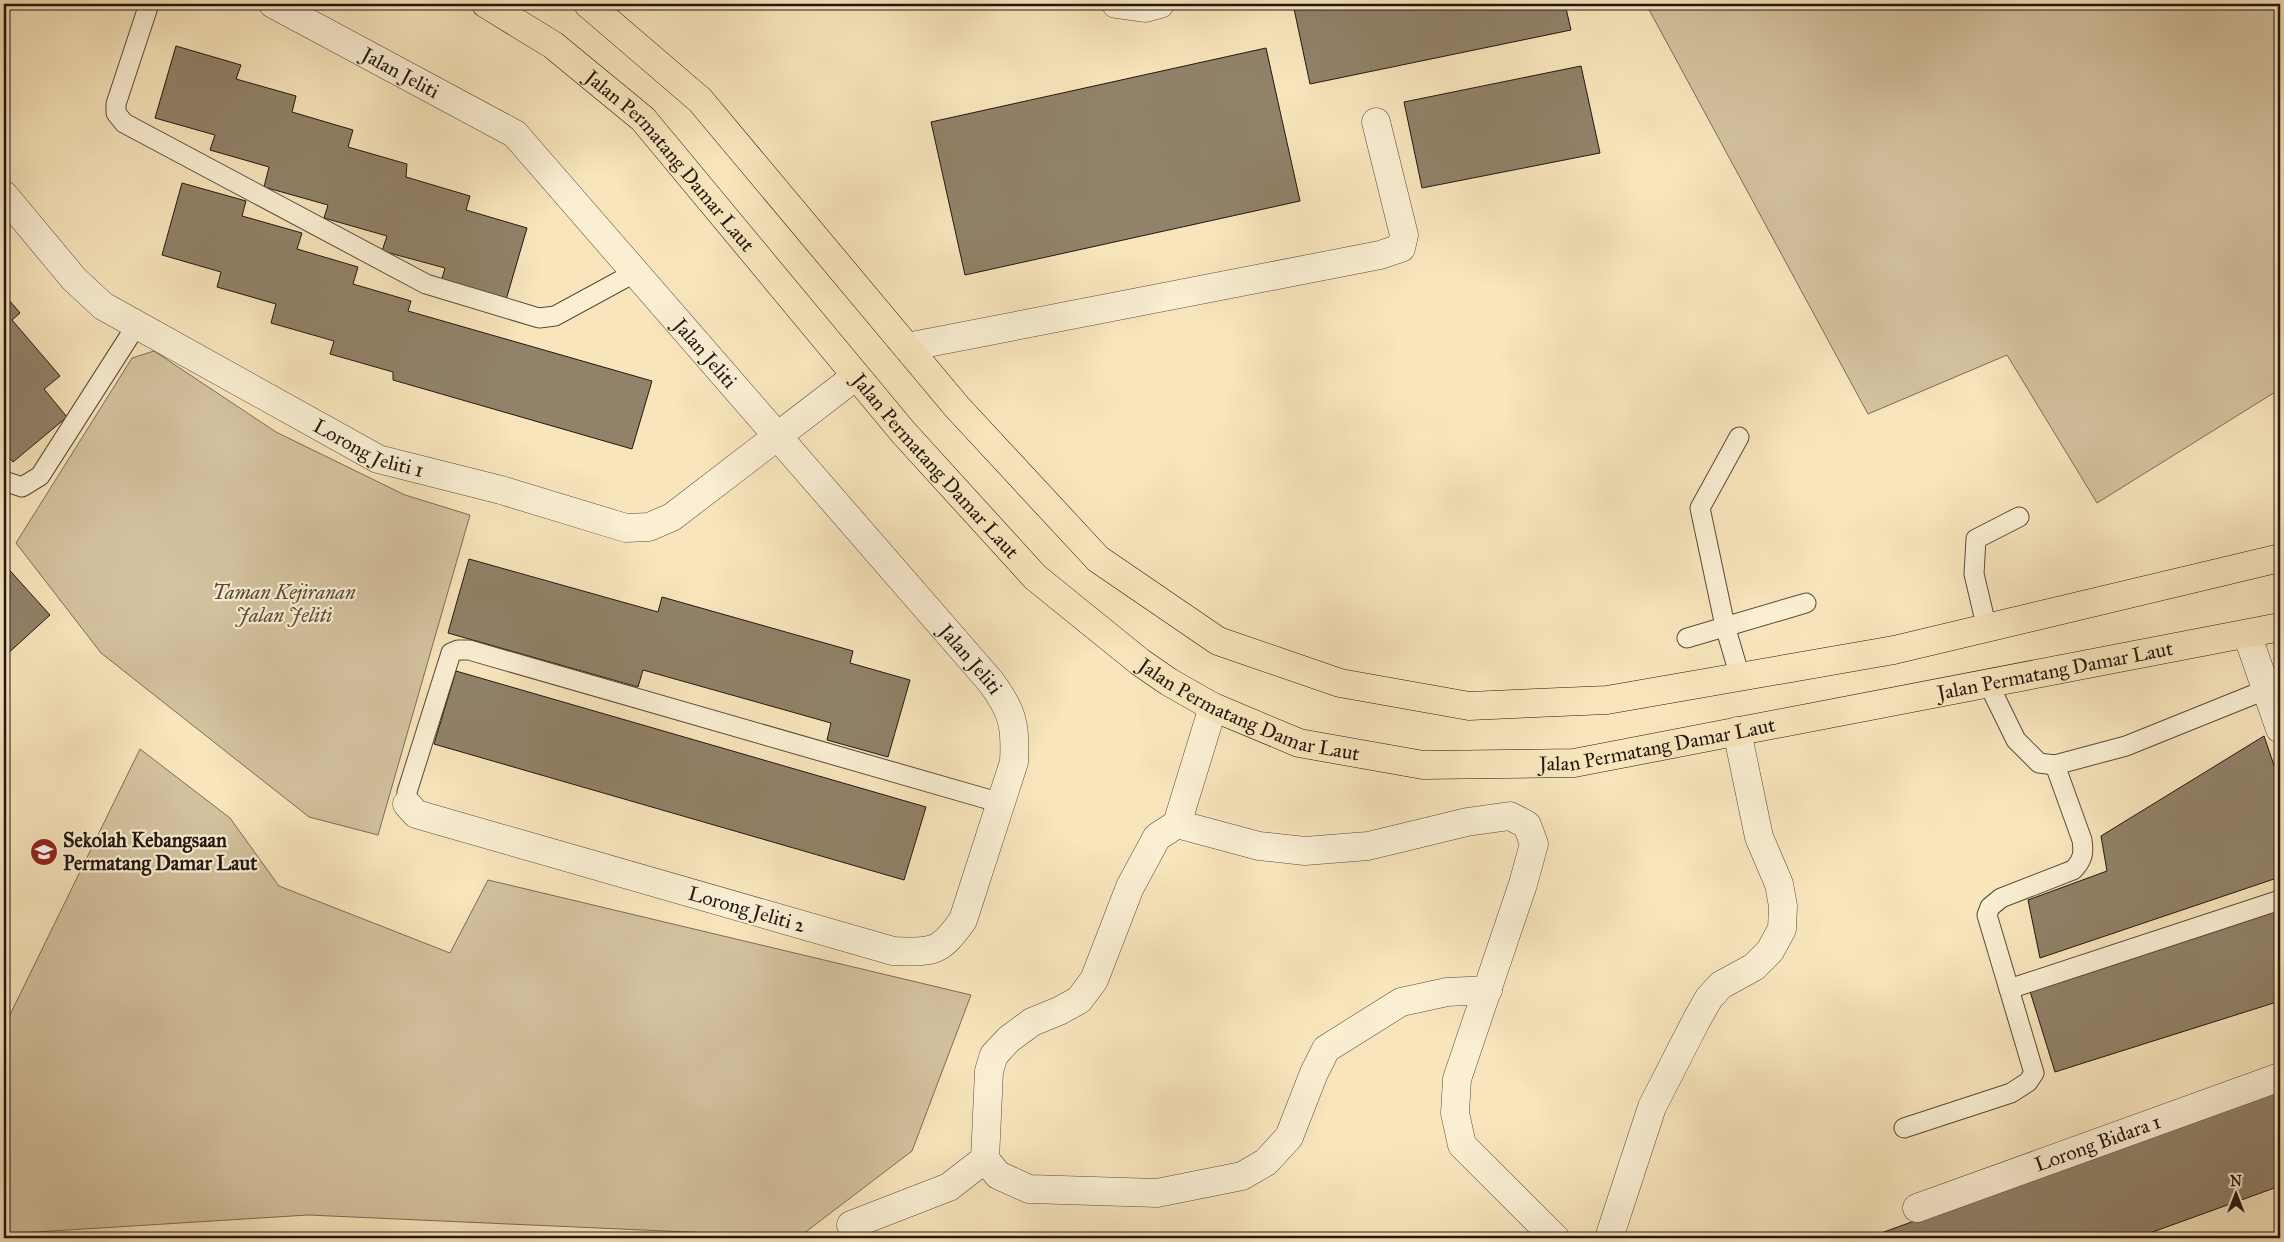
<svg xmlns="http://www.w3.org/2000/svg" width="2284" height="1242" viewBox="0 0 2284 1242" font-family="'IM FELL Great Primer',serif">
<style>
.green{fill:#d4c29f;stroke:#7b6c58}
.building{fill:#918269;stroke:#221710}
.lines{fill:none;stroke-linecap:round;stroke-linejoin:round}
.lane-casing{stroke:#584a3b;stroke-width:21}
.street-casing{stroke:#584a3b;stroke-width:29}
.highway-casing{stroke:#221710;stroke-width:29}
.lane{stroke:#faeed3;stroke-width:19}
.street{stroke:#faeed3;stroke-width:28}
.highway{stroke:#f8e5bc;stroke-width:28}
.labels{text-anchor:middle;stroke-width:4.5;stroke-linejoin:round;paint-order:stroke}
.street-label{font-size:20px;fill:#221710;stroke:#faeed3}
.park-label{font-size:20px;font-style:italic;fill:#574a3b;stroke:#faeed3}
.poi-label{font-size:20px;font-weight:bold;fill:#221710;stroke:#faeed3;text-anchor:start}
</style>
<rect width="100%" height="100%" fill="#f8e5bc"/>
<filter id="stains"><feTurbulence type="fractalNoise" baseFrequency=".004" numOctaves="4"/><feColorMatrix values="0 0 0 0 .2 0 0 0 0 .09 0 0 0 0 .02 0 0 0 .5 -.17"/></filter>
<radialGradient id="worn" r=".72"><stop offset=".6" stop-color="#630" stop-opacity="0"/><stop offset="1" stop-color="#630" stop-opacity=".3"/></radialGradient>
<g class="green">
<polygon points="1646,4 2280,4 2280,389 2097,503 2007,355 1868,414"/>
<polygon points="154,351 276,432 405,495 470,515 378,835 309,817 101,653 16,543 132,358"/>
<polygon points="140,749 230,818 279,886 450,953 488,880 971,995 912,1151 799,1237 308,1215 4,1234 4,1027"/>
</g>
<g class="building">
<polygon points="1293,4 1565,4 1571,30 1310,84"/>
<polygon points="176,46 241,65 236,79 296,96 292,112 353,130 348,147 407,164 406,177 470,196 466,210 527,228 506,300 441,282 445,268 382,251 387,236 324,218 328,205 264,187 269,167 210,150 215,135 155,118"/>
<polygon points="1266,48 1300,201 965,275 931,122"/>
<polygon points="1581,66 1600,153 1422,188 1404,102"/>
<polygon points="182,183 246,201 242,216 302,233 297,249 358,267 353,284 411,301 408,311 652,381 632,449 393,380 393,372 330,354 334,341 271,323 276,304 217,287 221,272 162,255"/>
<polygon points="4,294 20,313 12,320 60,376 44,389 67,417 13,462 4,452"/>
<polygon points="469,559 658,612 662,597 853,651 850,663 910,680 888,757 827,740 831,723 643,670 638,687 448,633"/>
<polygon points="4,564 50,615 4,657"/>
<polygon points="456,671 926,807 904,880 434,744"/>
<polygon points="2264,736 2280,783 2280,877 2040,958 2028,900 2107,871 2101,836"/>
<polygon points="2280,909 2280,1001 2055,1072 2029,988"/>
<polygon points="2280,1089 2280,1186 2136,1238 1870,1237"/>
</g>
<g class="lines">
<g class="lane-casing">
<g id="lane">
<polyline points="149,4 116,104 116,113 124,123 426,284 539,318 555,316 636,272"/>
<polyline points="1739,437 1700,508 1725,626 1740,677"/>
<polyline points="4,481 22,487 40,476 136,326"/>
<polyline points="1987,629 1974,574 1976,539 2019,517"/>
<polyline points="1687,638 1806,603"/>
<polyline points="1988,683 2016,740 2039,763 2055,765 2126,746 2265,690"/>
<polyline points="407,804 407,792 451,653 458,650 469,650 1001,803"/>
<polyline points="2009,989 2280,900"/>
<path d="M1904,1128l107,-35 17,-11 6,-9 -47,-158 3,-8 11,-9 72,-28c10,-10 11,-17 9,-30l-27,-75"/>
</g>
</g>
<g class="street-casing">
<g id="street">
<path id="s1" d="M273,4l242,130 476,548c22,30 25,44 23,80l-51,158c-24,34 -30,32 -70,31l-477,-137 -9,-10"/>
<polyline points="1116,4 1145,8 1160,4"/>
<path id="s2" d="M4,195l70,84 29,27 275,153 123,31 125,38 23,-1 23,-10 184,-141"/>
<polyline points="907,347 1380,255 1401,248 1404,235 1376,122"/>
<polyline points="2247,634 2280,729"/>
<polyline points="1177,824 1259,846 1305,851 1368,846 1467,822 1510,816 1527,825 1534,844 1523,884 1457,1079 1455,1113 1462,1145 1555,1238"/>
<polyline points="985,1159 998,1175 1029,1189 1157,1193 1242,1176 1266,1162 1289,1137 1314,1073 1326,1049 1401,1002 1447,992 1488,990"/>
<path id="s3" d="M1917,1208l363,-131"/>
<polyline points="851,1225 949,1187 985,1159 989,1071 994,1055 1009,1039 1032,1022 1059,1011 1079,1000 1094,980 1130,887 1157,837 1177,824 1213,707"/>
<polyline points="1609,1238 1652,1107 1696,1021 1709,998 1721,985 1754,967 1770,951 1782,929 1783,906 1779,884 1759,837 1737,731"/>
</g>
</g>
<g class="highway-casing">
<g id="highway">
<path id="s4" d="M486,4l67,41 90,74 260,313 132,145 105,85 29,20 44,25 86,36 124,22 151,-2 706,-136"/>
<polyline points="588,4 700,100 957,407 1098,559 1218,641 1340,683 1469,706 1607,700 1894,650 2280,558"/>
</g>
</g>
<use href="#lane" class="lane"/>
<use href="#street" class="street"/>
<use href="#highway" class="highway"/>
</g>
<defs>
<g id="school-disc" transform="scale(1.4375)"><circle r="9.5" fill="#8f2418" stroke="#faeed3"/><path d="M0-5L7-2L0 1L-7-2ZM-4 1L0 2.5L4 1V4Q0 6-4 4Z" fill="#fff"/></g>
</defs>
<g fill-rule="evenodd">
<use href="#school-disc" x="44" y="852"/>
</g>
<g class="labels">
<g class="street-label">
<text dy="7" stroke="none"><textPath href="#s1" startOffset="145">Jalan Jeliti</textPath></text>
<text dy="7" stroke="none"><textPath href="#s4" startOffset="244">Jalan Permatang Damar Laut</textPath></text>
<text dy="7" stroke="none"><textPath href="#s1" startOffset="565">Jalan Jeliti</textPath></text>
<text dy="7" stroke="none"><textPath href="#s2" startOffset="451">Lorong Jeliti 1</textPath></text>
<text dy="7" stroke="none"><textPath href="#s4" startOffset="649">Jalan Permatang Damar Laut</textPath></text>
<text dy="7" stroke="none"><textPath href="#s1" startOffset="970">Jalan Jeliti</textPath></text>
<text dy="7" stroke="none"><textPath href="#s4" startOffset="1879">Jalan Permatang Damar Laut</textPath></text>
<text dy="7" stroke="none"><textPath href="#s4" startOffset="1054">Jalan Permatang Damar Laut</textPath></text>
<text dy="7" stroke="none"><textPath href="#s4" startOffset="1474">Jalan Permatang Damar Laut</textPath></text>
<text transform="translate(747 909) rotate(16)" y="7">Lorong Jeliti 2</text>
<text dy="7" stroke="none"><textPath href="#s3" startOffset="192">Lorong Bidara 1</textPath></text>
</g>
<g class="park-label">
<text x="284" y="599">Taman Kejiranan<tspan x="284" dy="23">Jalan Jeliti</tspan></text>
</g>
<g class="poi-label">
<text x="63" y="847">Sekolah Kebangsaan<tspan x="63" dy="23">Permatang Damar Laut</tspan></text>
</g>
</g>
<rect width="2284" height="1242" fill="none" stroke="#f8e5bc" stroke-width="20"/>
<rect x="5" y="5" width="2274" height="1232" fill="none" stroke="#221710" stroke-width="2.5"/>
<rect x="10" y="10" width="2264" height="1222" fill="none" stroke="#221710"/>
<g transform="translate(2236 1194)" stroke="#faeed3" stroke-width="4" paint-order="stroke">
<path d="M0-4L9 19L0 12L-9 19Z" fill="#221710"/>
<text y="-8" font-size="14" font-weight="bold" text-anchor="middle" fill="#221710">N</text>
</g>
<rect width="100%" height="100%" filter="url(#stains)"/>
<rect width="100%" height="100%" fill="url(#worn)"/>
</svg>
